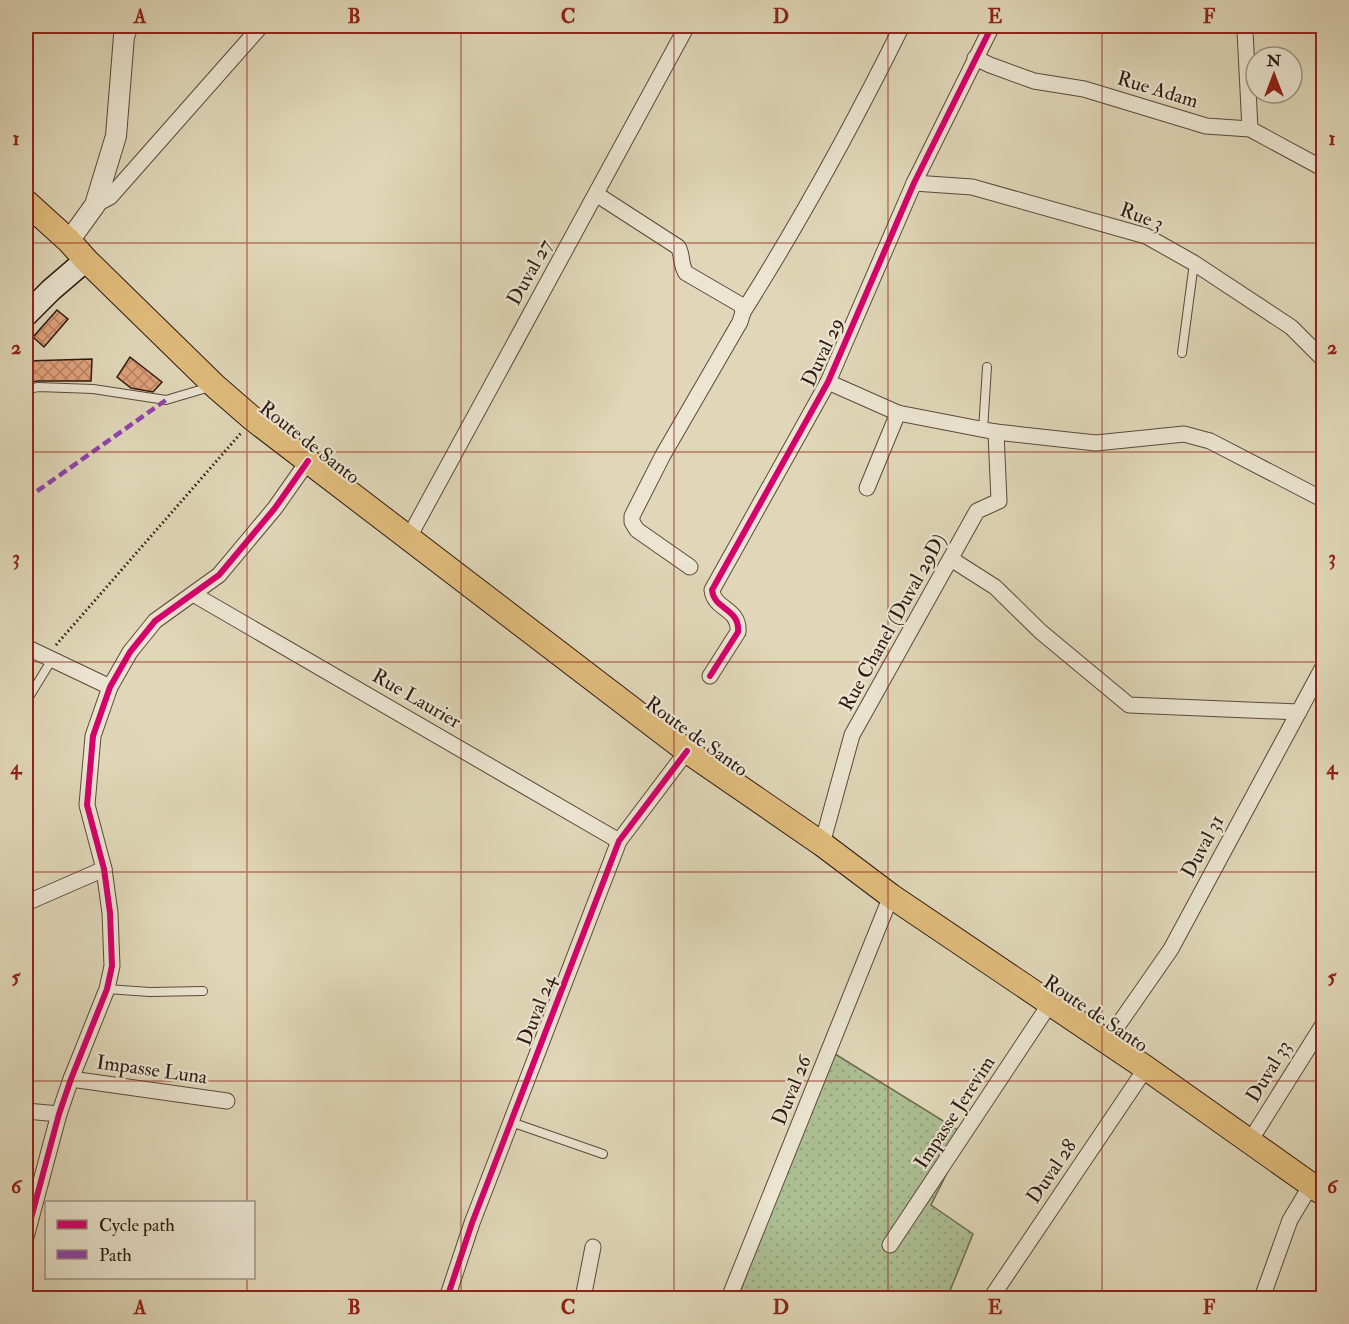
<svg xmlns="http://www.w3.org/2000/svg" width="1349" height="1324" viewBox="0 0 1349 1324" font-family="'IM FELL Double Pica',serif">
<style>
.grass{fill:url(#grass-dots);stroke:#6d6c53;stroke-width:1.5}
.building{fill:url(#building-cross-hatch);stroke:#2e1a13;stroke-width:1.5}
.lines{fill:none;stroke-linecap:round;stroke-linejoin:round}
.service-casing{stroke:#5a493c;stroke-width:10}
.minor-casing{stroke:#5a493c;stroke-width:17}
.tertiary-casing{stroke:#5a493c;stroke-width:22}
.secondary-casing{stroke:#2e1a13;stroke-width:25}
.primary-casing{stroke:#2e1a13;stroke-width:26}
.path{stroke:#2e1a13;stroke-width:3;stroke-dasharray:1.5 3;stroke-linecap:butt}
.service{stroke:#ebe5d1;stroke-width:8}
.minor{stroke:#ebe5d1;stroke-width:15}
.tertiary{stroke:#ebe5d1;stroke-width:20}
.secondary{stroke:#ebe5d1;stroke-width:22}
.primary{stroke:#e0bc7c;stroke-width:24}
.quiet{stroke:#8e44ad;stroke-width:4.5;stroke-dasharray:9 4.5;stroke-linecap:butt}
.cycleway-casing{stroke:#ebe5d1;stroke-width:10}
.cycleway{stroke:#d6006c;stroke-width:6}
.grid{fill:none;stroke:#8f2418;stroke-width:1.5;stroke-opacity:0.55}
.labels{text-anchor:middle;stroke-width:4.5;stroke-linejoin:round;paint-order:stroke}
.street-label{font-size:20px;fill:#2e1a13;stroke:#ebe5d1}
.neatline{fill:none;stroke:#8f2418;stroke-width:2}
.grid-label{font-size:20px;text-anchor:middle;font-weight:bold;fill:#8f2418}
</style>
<defs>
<pattern id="grass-dots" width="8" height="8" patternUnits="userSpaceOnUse" patternTransform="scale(1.5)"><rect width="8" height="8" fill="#acbf93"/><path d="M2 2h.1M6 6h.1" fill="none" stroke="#94a47e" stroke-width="1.8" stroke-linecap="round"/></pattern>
<pattern id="building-cross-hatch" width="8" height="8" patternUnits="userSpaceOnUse" patternTransform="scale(1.5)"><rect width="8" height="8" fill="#dfa17a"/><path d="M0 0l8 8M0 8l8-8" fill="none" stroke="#b58263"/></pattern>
</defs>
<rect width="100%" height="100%" fill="#e0d7b8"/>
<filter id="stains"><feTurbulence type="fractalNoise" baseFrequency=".00333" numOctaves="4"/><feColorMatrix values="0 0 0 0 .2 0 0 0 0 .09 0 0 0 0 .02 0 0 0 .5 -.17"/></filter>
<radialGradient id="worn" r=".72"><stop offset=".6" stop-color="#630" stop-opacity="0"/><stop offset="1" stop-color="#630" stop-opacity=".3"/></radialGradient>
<polygon class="grass" points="827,1049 966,1135 931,1205 973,1234 947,1298 738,1298"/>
<g class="building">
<polygon points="57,310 68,319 44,347 33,337"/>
<polygon points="130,357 162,382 153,392 131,388 117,377"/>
<polygon points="92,359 91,381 38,381 26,383 26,361"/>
</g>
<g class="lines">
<g class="service-casing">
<g id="service">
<polyline points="1182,353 1194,263"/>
<polyline points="26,390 38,387 93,389 166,400 210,387"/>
<polyline points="983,430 987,367"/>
<polyline points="26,702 51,661"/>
<polyline points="107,989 150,992 203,991"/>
<polyline points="511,1122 603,1154"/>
</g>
</g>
<g class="minor-casing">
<g id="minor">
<polyline points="1243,26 1245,31 1250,129"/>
<polyline points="975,58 990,65 1034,81 1084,89 1206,126 1250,129 1324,169"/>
<polyline points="914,183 972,187 1146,236 1194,263 1291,327 1324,360"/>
<path d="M596,194l82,53c5,8 2,17 8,26l55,32 2,7 -3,10 -77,133 -31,61v6l5,8 53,37"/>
<polyline points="95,205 110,197 261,26"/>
<path d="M743,312c58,-92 111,-189 159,-286"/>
<polyline points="828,382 898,413 996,432 1096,443 1184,434 1210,441 1324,500"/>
<polyline points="867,488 898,413"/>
<polyline points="408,539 687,26"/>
<polyline points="951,559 995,587 1041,632 1129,705 1299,712"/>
<polyline points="193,594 619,841"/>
<polyline points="26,647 110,687"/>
<path d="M710,676l28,-44c2,-24 -24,-22 -26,-42l116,-208 86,-199 78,-157"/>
<polyline points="822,844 852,735 977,511 999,501 996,432"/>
<polyline points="26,903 104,869"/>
<polyline points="1107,1041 1171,949 1324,665"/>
<polyline points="71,1079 227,1101"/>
<polyline points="26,1111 59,1114"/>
<polyline points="1250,1141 1324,1023"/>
<polyline points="26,1237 59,1114 71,1079 107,989 112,966 110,913 104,869 87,805 93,736 110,687 130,652 155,621 219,575 275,508 308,461"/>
<polyline points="890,1245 1051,1002"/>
<polyline points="447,1298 472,1223 619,841 687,751"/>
<polyline points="583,1298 593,1247"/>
<polyline points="729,1298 891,896"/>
<polyline points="991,1298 1146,1068"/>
<polyline points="1262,1298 1290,1220 1311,1185"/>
</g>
</g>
<g class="tertiary-casing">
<polyline id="tertiary" points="69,241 95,205 116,136 124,36 128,26"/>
</g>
<g class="secondary-casing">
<polyline id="secondary" points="26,315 51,290 86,260"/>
</g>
<g class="primary-casing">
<polyline id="primary" points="26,202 69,241 86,260 215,386 253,419 687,751 822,844 891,896 1146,1068 1324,1194"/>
</g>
<polyline class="path" points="56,645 241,433"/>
<use href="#service" class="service"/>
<use href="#minor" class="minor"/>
<use href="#tertiary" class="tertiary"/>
<use href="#secondary" class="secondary"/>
<use href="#primary" class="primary"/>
<polyline class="quiet" points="26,499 166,400"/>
<g class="cycleway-casing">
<g id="cycleway">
<path d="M710,676l28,-44c2,-24 -24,-22 -26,-42l116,-208 86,-199 78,-157"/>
<polyline points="26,1237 59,1114 71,1079 107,989 112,966 110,913 104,869 87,805 93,736 110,687 130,652 155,621 219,575 275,508 308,461"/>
<polyline points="447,1298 472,1223 619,841 687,751"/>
</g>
</g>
<use href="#cycleway" class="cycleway"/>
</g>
<path class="grid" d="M247,26v1176M461,26v1272M674,26v1272M888,26v1272M1102,26v1272M26,243h1298M26,452h1298M26,662h1298M26,872h1298M26,1081h1298M247,1278v20"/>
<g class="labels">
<g class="street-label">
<text transform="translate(1158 89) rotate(17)" y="7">Rue Adam</text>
<text transform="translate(1142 216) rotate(21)" y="7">Rue 3</text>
<text transform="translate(529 272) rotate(-61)" y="7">Duval 27</text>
<text transform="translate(822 352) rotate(-65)" y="7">Duval 29</text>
<text transform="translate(310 442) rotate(38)" y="7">Route de Santo</text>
<text transform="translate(892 622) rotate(-61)" y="7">Rue Chanel (Duval 29D)</text>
<text transform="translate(417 698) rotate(30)" y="7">Rue Laurier</text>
<text transform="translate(697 736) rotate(36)" y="7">Route de Santo</text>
<text transform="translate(1202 846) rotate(-62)" y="7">Duval 31</text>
<text transform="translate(536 1010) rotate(-69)" y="7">Duval 24</text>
<text transform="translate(1096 1013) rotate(34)" y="7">Route de Santo</text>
<text transform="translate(152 1069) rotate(8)" y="7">Impasse Luna</text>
<text transform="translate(1268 1071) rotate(-59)" y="7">Duval 33</text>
<text transform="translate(791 1090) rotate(-68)" y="7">Duval 26</text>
<text transform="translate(954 1112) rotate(-57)" y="7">Impasse Jerevim</text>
<text transform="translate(1051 1171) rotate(-56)" y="7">Duval 28</text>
</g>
</g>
<rect width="1349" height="1324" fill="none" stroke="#e0d7b8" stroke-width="66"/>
<rect x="45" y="1201" width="210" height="78" fill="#ebe5d1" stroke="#9f9485" stroke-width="1.5"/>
<rect x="57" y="1220" width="30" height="9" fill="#d6006c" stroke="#9f9485" stroke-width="1.5"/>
<text x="99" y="1231" font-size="18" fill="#2e1a13">Cycle path</text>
<rect x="57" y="1250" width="30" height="9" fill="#8e44ad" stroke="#9f9485" stroke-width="1.5"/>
<text x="99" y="1261" font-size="18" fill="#2e1a13">Path</text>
<g transform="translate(1274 75)"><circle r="28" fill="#ebe5d1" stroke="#9f9485" stroke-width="1.5"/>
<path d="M0-4.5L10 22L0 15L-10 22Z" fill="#8f2418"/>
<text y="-9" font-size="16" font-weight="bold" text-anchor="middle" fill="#2e1a13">N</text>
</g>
<rect x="33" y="33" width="1283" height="1258" class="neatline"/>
<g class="grid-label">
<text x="140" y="23">A</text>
<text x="354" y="23">B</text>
<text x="568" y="23">C</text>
<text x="781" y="23">D</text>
<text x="995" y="23">E</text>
<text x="1209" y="23">F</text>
<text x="16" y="145">1</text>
<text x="1332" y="145">1</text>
<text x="16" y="354">2</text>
<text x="1332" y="354">2</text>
<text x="16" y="564">3</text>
<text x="1332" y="564">3</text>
<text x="16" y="774">4</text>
<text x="1332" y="774">4</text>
<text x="16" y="983">5</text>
<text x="1332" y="983">5</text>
<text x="16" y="1193">6</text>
<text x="1332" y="1193">6</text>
<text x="140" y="1314">A</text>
<text x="354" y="1314">B</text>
<text x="568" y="1314">C</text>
<text x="781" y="1314">D</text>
<text x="995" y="1314">E</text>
<text x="1209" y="1314">F</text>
</g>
<rect width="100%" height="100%" filter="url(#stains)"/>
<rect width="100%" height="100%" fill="url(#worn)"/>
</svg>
